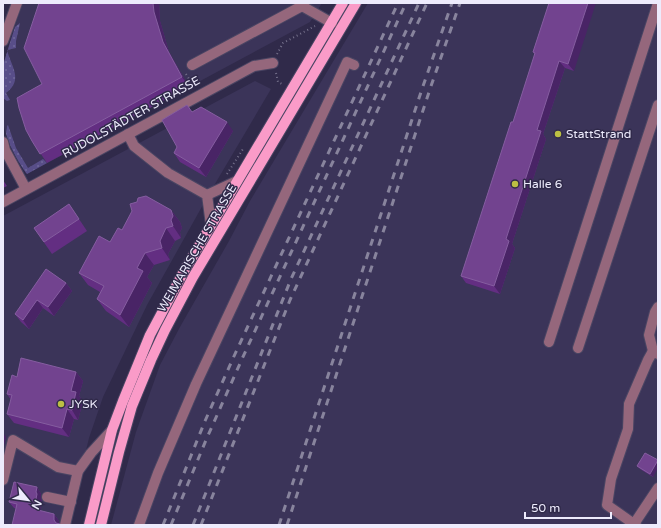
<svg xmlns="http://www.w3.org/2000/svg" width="661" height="528" viewBox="0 0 661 528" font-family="'Varela Round',sans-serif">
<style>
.built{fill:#3b3459}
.grass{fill:url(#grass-dots)}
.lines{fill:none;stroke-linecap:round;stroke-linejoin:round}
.minor-casing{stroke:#4a4563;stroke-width:12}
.major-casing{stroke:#4a4563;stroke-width:12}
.path{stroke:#76728c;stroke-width:2;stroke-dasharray:1 3;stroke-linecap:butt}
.minor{stroke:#95677c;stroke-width:10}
.major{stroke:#fa9bc8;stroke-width:10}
.rail{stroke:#88849d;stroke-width:3;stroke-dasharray:7 7;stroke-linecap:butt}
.wall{fill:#632e82}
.shaded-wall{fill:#492466}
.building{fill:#72438f;stroke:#855da0}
.poi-dot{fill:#bcbf43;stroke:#302a4a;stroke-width:1.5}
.labels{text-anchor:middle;stroke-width:3;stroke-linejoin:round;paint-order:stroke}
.street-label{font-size:12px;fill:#edebfc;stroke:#302a4a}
.poi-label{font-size:12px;fill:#edebfc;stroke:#302a4a;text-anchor:start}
</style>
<defs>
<pattern id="grass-dots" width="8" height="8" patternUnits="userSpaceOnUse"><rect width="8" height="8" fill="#584e89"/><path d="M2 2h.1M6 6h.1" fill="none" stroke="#70689b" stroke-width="1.8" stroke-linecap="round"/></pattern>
</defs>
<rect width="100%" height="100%" fill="#302a4a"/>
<g class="built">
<polygon points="23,3 322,3 310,22 27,174 23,169 16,156 6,134 3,123 3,66 10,41"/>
<polygon points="368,3 658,3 658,525 111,525 136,432 160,365 180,327 229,241 250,201"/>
<polygon points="255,81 271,89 209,194 147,305 103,397 89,438 68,525 3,525 3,216"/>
</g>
<g class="grass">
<path d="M20,23l-4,18v7l-9,2c4,16 17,30 -1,43l4,7 -3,1 -4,-3v-32l1,-4 11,-35z"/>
<path d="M8,125l8,23 12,20 15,-9 4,4 -20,11c-7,-9 -19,-30 -21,-41 0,-2 1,-4 1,-7z"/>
</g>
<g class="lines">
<g class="minor-casing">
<g id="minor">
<polyline points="302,6 332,23"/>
<polyline points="3,41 17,3"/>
<polyline points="192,65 302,6 304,3"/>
<polyline points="128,134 134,146 168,173 207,195 211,225"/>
<polyline points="3,142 5,150 26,189"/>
<polyline points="207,195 237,181"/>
<polyline points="3,202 254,66 273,63"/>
<polyline points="549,342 658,3"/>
<polyline points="578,348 658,105"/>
<polyline points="658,354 653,351 649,335 655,312 658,307"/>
<polyline points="3,480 13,440 58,467 78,471"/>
<polyline points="47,497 71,502"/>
<polyline points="634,524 607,505 611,479 628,429 629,404 648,360 653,351"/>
<polyline points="65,525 78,471 91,453 112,430"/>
<polyline points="139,525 158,473 196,384 347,62 354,65"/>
<polyline points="636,525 634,524 658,488"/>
</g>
</g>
<g class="major-casing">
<g id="major">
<polyline points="89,525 112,430 123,401 150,335 166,305 184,271 343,3"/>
<polyline points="101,525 119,452 132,406 151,360 165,330 193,277 356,3"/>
</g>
</g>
<g class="path">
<polyline points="277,54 283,43 315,26"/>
<polyline points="276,73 278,82 282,84"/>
<polyline points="186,74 194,87"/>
<polyline points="227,174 243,149"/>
</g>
<use href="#minor" class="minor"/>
<use href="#major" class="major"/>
<g class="rail">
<polyline points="163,525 205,421 235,354 398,3"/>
<polyline points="171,525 206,440 242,359 406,3"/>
<polyline points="193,525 291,279 419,3"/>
<polyline points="201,525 290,300 427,3"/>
<polyline points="279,525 422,89 452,3"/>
<polyline points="287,525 431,86 460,3"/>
</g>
</g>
<g class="wall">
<polygon points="39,3 159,3 160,21 169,52 189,87 47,163 32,141 42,84"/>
<polygon points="549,3 574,71 565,68 543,134 546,139 512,244 515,248 500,294 466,283 461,276 513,122 535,55 533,52"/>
<polygon points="192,112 233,131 206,177 180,162 174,153 177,147"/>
<polygon points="3,180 7,186 3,188"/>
<polygon points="69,204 87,231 52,254 34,228"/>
<polygon points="171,210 180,222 182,228 180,232 181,238 175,241 168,254 170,260 154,265 147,277 152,283 129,327 106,311 97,299 100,292 88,285 79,273 122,230"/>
<polygon points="66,283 72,291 54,316 43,308 29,329 21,322 15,314"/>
<polygon points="76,372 83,381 79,396 83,401 78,420 74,419 69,437 14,423 7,414 11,400 7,394 17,377"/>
<polygon points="658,460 653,477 640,469 637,466"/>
<polygon points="37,487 41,494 41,499 42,501 40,511 54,514 59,521 59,524 14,508 9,502"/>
</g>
<g class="shaded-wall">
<polygon points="153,3 159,3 160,21 169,52 189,87 182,77 163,42 154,12"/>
<polygon points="588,3 596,3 574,71 568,64"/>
<polygon points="559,61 565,68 543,134 546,139 512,244 515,248 500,294 494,286 506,239 537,130"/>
<polygon points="227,122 233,131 206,177 199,168"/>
<polygon points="171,210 180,222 182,228 180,232 181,238 173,226 171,220"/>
<polygon points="166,228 175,241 168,254 170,260 162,248 160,241"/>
<polygon points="145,253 154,265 147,277 152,283 129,327 120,315 137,268"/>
<polygon points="66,283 72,291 54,316 48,307"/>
<polygon points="37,300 43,308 29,329 23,320"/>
<polygon points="76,372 83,381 79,396 83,401 78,420 72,410 71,391"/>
<polygon points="67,409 74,419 69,437 62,428"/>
<polygon points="3,433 6,437 3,450"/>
<polygon points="658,461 658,468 653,477 650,474"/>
<polygon points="37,487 41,494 41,499 42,501 39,516 34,509"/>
<polygon points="54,514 59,521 59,525 57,525 54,520"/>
</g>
<g class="building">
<polygon points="39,3 153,3 154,12 163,42 182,77 40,154 32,141 26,130 19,108 17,98 42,84 24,48"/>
<polygon points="549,3 588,3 568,64 559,61 537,130 541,131 506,239 509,241 494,286 461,276 511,122 513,122 535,53 533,52"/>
<polygon points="187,105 192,112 201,107 227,122 199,168 174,153 177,147 162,120"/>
<polygon points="146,196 171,210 173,216 171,220 173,226 166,228 160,241 162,248 145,253 137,268 143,271 120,315 97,299 104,286 79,273 99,236 110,242 118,228 122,230 132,211 130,204 137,202 138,198"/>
<polygon points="69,204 79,219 44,242 34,228"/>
<polygon points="46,269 66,283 48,307 37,300 23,320 15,314"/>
<polygon points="21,358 76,372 71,391 76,392 72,410 67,409 62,428 7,414 12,395 7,394 12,375 17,377"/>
<polygon points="645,453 658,460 650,474 637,466"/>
<polygon points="14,482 37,487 36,492 37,494 34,509 54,514 54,520 56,523 60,524 60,525 12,525 17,504 9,502"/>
</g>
<g class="poi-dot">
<circle cx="558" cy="134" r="4"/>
<circle cx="515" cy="184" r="4"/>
<circle cx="61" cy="404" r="4"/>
</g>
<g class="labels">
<g class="street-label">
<text transform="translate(131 117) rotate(-29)" y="4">RUDOLSTÄDTER STRASSE</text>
<text transform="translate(197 248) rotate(-60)" y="4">WEIMARISCHE STRASSE</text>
</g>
<g class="poi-label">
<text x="566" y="138">StattStrand</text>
<text x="523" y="188">Halle 6</text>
<text x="69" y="408">JYSK</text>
</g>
</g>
<rect width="661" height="528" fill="none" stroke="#edebfc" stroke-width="8"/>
<g transform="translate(28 500) rotate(119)" stroke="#302a4a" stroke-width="3" paint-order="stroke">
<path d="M0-3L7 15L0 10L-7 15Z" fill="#edebfc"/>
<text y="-6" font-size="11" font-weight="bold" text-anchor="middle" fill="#edebfc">N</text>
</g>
<path d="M525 512v6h86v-6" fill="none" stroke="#edebfc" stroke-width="2"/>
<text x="531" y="512" font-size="12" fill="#edebfc" stroke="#302a4a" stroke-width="3" paint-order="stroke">50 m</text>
</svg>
